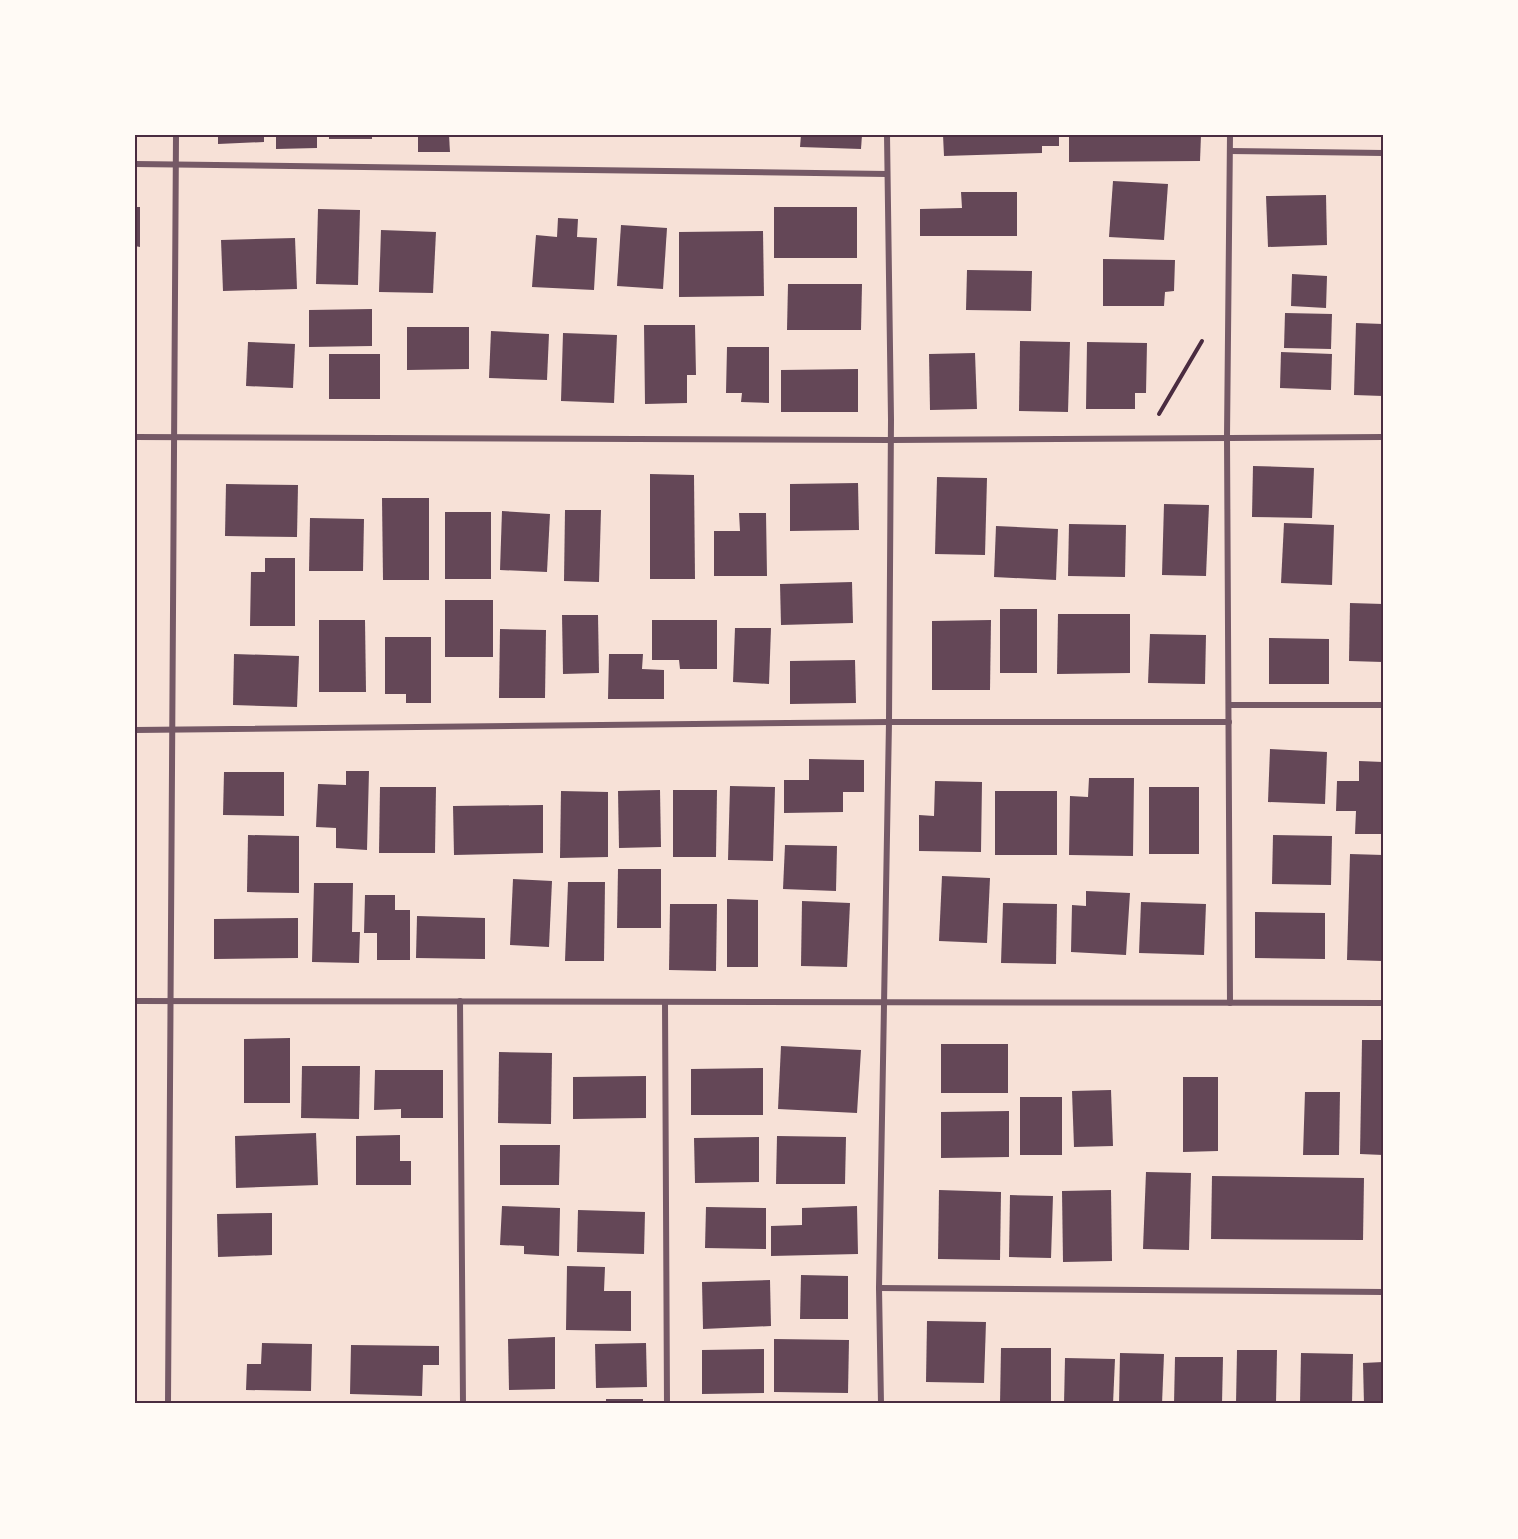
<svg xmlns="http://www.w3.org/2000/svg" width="1518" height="1539" viewBox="0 0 1518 1539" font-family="'Asap Condensed',sans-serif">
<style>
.building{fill:#644757}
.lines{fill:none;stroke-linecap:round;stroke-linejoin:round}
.path{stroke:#4a2c40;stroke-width:4}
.minor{stroke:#755966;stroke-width:6}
.neatline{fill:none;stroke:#4a2c40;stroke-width:2}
</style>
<rect width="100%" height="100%" fill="#f7e1d7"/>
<g class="building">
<polygon points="218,135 264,135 264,142 218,144"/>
<polygon points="276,135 317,135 317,148 276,149"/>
<rect x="329" y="135" width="43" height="4"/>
<polygon points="418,135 449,135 450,152 418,152"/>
<polygon points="801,135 862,135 861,149 800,147"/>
<polygon points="943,135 1059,135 1059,146 1042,146 1042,153 944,156"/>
<polygon points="1069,135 1201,135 1200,161 1069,162"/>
<polygon points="1113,181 1168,184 1164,240 1109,237"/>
<polygon points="961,192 1017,192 1017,236 920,236 920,209 962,208"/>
<polygon points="1326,195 1327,245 1268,247 1266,196"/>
<polygon points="135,207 140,207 140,247 135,246"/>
<rect x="774" y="207" width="83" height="51"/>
<polygon points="318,209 360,210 358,285 316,284"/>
<polygon points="558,218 578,219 577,237 597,238 594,290 532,287 536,235 557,237"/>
<polygon points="621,225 667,228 663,289 617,286"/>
<polygon points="381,230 436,232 433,293 379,292"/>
<polygon points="763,231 764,296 679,297 679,232"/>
<polygon points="295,238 297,289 223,291 221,240"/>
<polygon points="1103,259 1175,260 1174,291 1165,292 1164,306 1103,306"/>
<polygon points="967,270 1032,271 1031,311 966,310"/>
<polygon points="1292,274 1327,276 1326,308 1291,306"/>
<polygon points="788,284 862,284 861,330 787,330"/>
<polygon points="372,309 372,346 309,347 309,310"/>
<polygon points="1285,313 1332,314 1331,349 1284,348"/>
<polygon points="1356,323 1383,324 1383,396 1354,395"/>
<polygon points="644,325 695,325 696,375 687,375 687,403 645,404"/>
<polygon points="407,327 469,327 469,369 407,370"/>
<polygon points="491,331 549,334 547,380 489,378"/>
<polygon points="563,333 617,335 614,403 561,401"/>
<polygon points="1020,341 1070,342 1068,412 1019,411"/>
<polygon points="248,342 295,344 293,388 246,386"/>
<polygon points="1087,342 1147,343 1146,393 1135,393 1135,409 1086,409"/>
<polygon points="727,347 769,347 769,403 741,402 742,393 726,393"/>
<polygon points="1281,352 1332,354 1331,390 1280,388"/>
<polygon points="975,353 977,409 930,410 929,354"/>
<rect x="329" y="354" width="51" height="45"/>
<polygon points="858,369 858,412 781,412 781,370"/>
<polygon points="1253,466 1314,468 1312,518 1252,517"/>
<polygon points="650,474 694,475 695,579 650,579"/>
<polygon points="937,477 987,478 985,555 935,554"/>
<polygon points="858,483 859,530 790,531 790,484"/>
<polygon points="226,484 298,485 297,537 225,536"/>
<polygon points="382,498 429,498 429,580 383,580"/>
<polygon points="1164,504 1209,505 1206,576 1162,575"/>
<polygon points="565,510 601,510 599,582 564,581"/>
<polygon points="502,511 550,514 547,572 500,570"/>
<rect x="445" y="512" width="46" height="67"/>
<polygon points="739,513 766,513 767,576 714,576 714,531 740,531"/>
<polygon points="310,518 364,519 363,571 309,571"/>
<polygon points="1284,523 1334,525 1332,585 1281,583"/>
<polygon points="1069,524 1126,525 1125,577 1068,576"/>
<polygon points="996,526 1058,529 1056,580 994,577"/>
<polygon points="265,558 295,558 295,626 250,626 251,572 265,572"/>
<polygon points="852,582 853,623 781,625 780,584"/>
<rect x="445" y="600" width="48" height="57"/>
<polygon points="1350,603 1383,604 1383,662 1349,661"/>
<rect x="1000" y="609" width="37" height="64"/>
<polygon points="1058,614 1130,614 1130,673 1057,674"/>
<polygon points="562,615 598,615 599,673 563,674"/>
<polygon points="319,620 365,620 366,692 319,692"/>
<polygon points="652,620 717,620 717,669 680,669 679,660 652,660"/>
<polygon points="991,620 990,690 932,690 932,621"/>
<polygon points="735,628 771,628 769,684 733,682"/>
<polygon points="500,629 546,630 545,698 499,698"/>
<polygon points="1150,634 1206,635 1205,684 1148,683"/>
<polygon points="385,637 431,637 431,703 406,703 406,694 385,694"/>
<polygon points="1269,638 1329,639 1329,684 1269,684"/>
<polygon points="234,654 299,656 297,707 233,705"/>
<polygon points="609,654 643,654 642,669 664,670 664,699 608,699"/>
<polygon points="855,660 856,703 790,704 790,661"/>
<polygon points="1270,749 1327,752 1325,804 1268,802"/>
<polygon points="809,759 864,760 864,792 843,792 843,812 784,813 784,780 809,780"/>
<polygon points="1359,761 1383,762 1383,834 1355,834 1356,811 1336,811 1337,781 1359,781"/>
<polygon points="346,771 369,771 367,850 336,848 336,828 316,827 318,784 346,785"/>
<polygon points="224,772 284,772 284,816 223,815"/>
<polygon points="1089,778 1134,778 1133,856 1069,855 1070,796 1088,797"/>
<polygon points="935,781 982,782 981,852 919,851 919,815 934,816"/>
<polygon points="730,786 775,787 773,861 728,860"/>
<polygon points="380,787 436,787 435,853 379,853"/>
<rect x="1149" y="787" width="50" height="67"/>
<polygon points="660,790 661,847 619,848 618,791"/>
<polygon points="673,790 717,790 716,857 673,857"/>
<polygon points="561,791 608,792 608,857 560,858"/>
<rect x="995" y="791" width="62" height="64"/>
<polygon points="543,805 543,853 454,855 453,806"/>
<polygon points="248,835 299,836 299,893 247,892"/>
<polygon points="1273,835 1332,836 1331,885 1272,884"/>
<polygon points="785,845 837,846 836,891 783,889"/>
<polygon points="1350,854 1383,855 1383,961 1347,960"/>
<polygon points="618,869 661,869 661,928 617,928"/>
<polygon points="942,876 990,878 987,943 939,941"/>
<polygon points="513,879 552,881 549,947 510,945"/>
<polygon points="568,882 605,882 604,961 565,961"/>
<polygon points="314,883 353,883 352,932 360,932 359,963 312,962"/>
<polygon points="1086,891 1130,893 1126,955 1071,952 1072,905 1086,906"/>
<polygon points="365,895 395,895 395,910 410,910 410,960 377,960 377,933 364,933"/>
<polygon points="727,899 758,900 758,967 727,967"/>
<polygon points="802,901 850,903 847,967 801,966"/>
<polygon points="1141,902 1206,904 1204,955 1139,953"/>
<polygon points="1003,903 1057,904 1056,964 1001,963"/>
<polygon points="670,904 717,904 716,971 669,970"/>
<polygon points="1255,912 1325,913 1325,959 1255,958"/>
<polygon points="417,916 485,918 485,959 416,958"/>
<polygon points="298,918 298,958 214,959 214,919"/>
<polygon points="290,1038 290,1103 244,1103 244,1039"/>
<polygon points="1362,1040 1383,1040 1383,1155 1360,1154"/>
<rect x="941" y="1044" width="67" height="49"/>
<polygon points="781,1046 861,1050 857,1113 778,1109"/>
<polygon points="499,1052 552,1053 551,1124 498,1123"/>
<polygon points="302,1066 360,1066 359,1119 301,1118"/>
<polygon points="763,1068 763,1115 691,1115 691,1069"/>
<polygon points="375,1070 443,1070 443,1118 401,1118 401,1109 374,1110"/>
<polygon points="646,1076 646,1118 573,1119 573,1077"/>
<polygon points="1183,1077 1218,1077 1218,1151 1183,1152"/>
<rect x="135" y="1080" width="2" height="29"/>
<polygon points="1111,1090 1113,1146 1074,1147 1072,1091"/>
<polygon points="1305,1092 1340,1092 1339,1155 1303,1155"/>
<rect x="1020" y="1097" width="42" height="58"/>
<polygon points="1009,1111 1009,1157 941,1158 941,1112"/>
<polygon points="316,1133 318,1185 236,1188 235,1136"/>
<polygon points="400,1135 400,1161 411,1161 411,1185 356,1185 356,1136"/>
<polygon points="777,1136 846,1137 845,1184 776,1184"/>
<polygon points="759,1137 759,1182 695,1183 694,1138"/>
<polygon points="500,1145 560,1145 559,1185 500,1185"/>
<polygon points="1146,1172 1191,1173 1189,1250 1143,1249"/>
<polygon points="1212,1176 1364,1178 1363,1240 1211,1239"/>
<polygon points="939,1190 1001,1192 1000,1260 938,1259"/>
<polygon points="1111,1190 1112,1261 1063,1262 1062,1191"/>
<polygon points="1010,1195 1053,1196 1051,1258 1009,1257"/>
<polygon points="502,1206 560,1208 559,1256 524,1254 524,1246 500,1245"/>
<polygon points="857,1206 858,1254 771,1256 771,1226 802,1225 802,1208"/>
<polygon points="706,1207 766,1208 766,1249 705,1248"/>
<polygon points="578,1210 645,1212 644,1254 577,1252"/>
<polygon points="272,1213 272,1255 218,1257 217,1214"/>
<polygon points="567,1266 605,1267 604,1291 631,1291 631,1331 566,1330"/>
<polygon points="801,1275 848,1276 848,1319 800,1319"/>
<polygon points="770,1280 771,1326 703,1329 702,1282"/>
<polygon points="927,1321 986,1322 984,1383 926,1382"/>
<polygon points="555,1337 555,1389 509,1390 508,1339"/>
<polygon points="774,1339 849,1340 848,1393 774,1392"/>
<polygon points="262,1343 312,1344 311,1391 246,1390 247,1364 261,1364"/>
<polygon points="646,1343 647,1387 596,1388 595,1344"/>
<polygon points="351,1345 439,1346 439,1365 423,1365 422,1396 350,1394"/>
<polygon points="1001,1348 1051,1348 1051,1404 1000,1404"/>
<polygon points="764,1349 764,1393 702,1394 702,1350"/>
<polygon points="1237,1350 1277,1350 1276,1404 1236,1404"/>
<polygon points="1120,1353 1164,1354 1162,1404 1119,1404"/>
<polygon points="1301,1353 1353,1354 1352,1404 1300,1404"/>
<polygon points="1175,1357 1223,1357 1222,1404 1174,1404"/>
<polygon points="1065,1358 1115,1359 1113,1404 1064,1404"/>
<polygon points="1383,1362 1383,1404 1364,1404 1363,1363"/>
<rect x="606" y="1399" width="37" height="5"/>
</g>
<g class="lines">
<polyline class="path" points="1159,414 1202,341"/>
<g class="minor">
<polyline points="1230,135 1227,437 1230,1003"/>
<polyline points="1230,151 1383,153"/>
<polyline points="135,164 887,174"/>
<polyline points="135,437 891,440 1383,437"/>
<polyline points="1229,705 1383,705"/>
<polyline points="135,730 889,722 1229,722"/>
<polyline points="135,1001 1383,1003"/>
<polyline points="460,1001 463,1404"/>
<polyline points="665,1002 667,1404"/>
<polyline points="879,1288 1383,1292"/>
<polyline points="168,1404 176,135"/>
<polyline points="881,1404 879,1288 889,722 891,419 887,135"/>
</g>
</g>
<rect width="1518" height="1539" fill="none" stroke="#fffaf5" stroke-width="273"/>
<rect x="136" y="136" width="1246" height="1266" class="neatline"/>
</svg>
